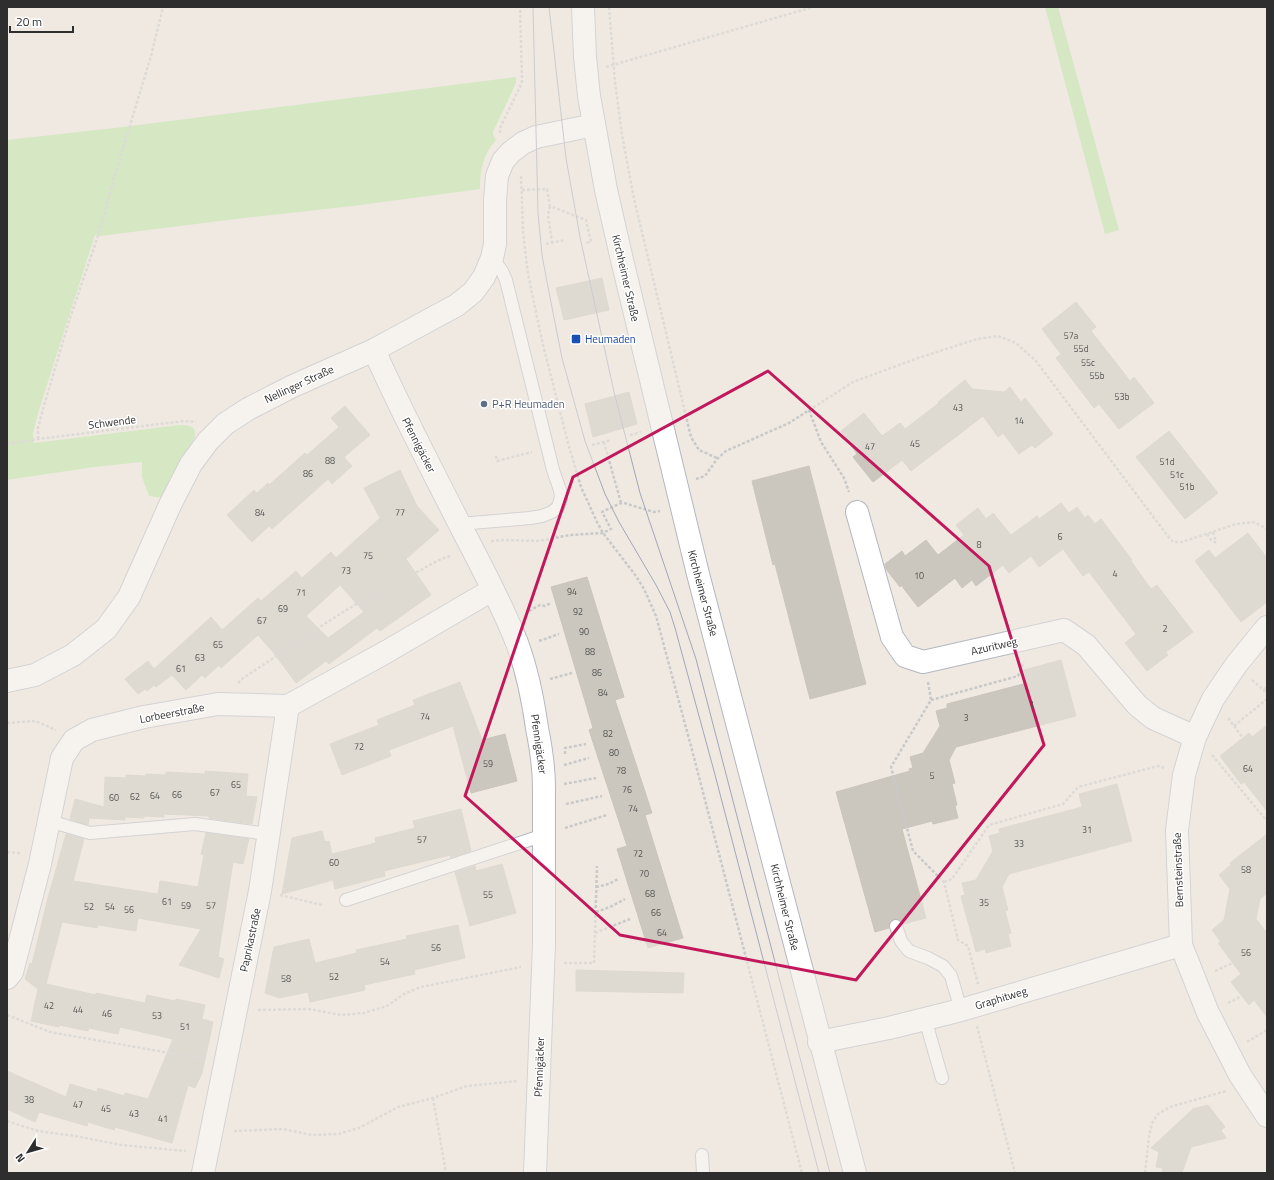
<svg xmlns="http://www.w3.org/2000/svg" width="1274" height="1180" viewBox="0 0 1274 1180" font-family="'Titillium Web',sans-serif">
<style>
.green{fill:#b6e59e}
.building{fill:#cbc7bf;stroke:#cbc5ba;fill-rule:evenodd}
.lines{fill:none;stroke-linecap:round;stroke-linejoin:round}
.service-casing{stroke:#b4b7c1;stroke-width:14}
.minor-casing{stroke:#b4b7c1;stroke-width:24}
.secondary-casing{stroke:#b4b7c1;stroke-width:24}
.path{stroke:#c9c9c9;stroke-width:2.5;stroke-dasharray:3 2;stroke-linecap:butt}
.service{stroke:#fff;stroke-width:12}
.minor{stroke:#fff;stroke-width:22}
.secondary{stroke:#fff;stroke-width:22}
.tram{stroke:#a3a6b8;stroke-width:1}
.marked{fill:none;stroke:#c2185b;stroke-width:3;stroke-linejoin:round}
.transit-dot{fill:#1a4fb4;stroke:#fff;stroke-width:1.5}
.service-dot{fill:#5c6f8a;stroke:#fff;stroke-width:1.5}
.labels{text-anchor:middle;stroke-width:3;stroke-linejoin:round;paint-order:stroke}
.number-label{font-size:9px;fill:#555452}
.street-label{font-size:11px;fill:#2e2e2e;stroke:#fff}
.transit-label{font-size:11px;fill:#164399;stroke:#fff;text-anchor:start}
.service-label{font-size:11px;fill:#4e5e75;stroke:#fff;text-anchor:start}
</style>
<rect width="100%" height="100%" fill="#efe9e1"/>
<g class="green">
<polygon points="1045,7 1058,7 1119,230 1105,234"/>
<path d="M516,77v6l-23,49v3l3,5c-13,14 -16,30 -16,49l-127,17 -109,12 -144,18 -5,-1 -57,178 -5,21 1,9 146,-18c6,0 15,0 15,8 1,5 -3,10 -6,14 -10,16 -18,33 -26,51l-14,-2 -7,-19v-15l-48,5 -87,13v-340l116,-13z"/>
</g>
<g class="building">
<polygon points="602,278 609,310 564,320 556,288"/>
<polygon points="1076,302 1096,327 1091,331 1120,368 1130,381 1134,377 1154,403 1119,429 1099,404 1094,408 1065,370 1056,358 1061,354 1042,329"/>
<polygon points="965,380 972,389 1004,392 1010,387 1021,402 1025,398 1053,434 1035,448 1032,445 1019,454 1003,433 998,437 983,416 911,471 902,460 873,482 853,457 857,454 841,431 864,413 882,436 900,423 905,429 939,403 938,402"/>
<polygon points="629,392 637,424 593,437 585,404"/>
<polygon points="345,406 370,435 344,457 352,466 332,484 328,479 272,529 269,526 252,542 227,515 254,490 257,493 268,483 269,485 305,453 307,455 339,427 331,418"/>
<polygon points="1169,431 1218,493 1185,519 1136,457"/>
<polygon points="809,466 866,684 810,699 775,564 773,565 752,481"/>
<path d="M400,470l17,36 22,24 -33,29 25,36 -51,36 -3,-3 -48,36 -3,-3 -30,22 -23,-31 -15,-17 -37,33 -2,-3 -14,13 -3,-3 -16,15 -14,-15 -16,12 -2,-2 -7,6 -2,-2 -7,5 -13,-15 23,-18 6,8 57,-52 11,13 36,-32 3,3 35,-30 6,7 29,-26 5,6 44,-40 -16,-30zM340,585l24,27 -36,26 -22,-22z"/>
<polygon points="1061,503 1069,513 1077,507 1085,518 1088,515 1095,524 1101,519 1132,560 1131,561 1151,589 1157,585 1193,632 1166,652 1168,655 1147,671 1125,643 1136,634 1089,572 1083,576 1063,549 1039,567 1031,556 1009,573 1003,565 976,586 972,580 962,588 955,578 918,607 901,585 900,587 886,569 885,564 902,551 905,556 926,540 938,555 964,535 956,525 978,508 986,519 993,513 1011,535 1037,516 1039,519"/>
<polygon points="1248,533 1267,558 1267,602 1241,622 1195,561 1209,550 1215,558"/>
<polygon points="587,577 624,697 615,700 652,813 645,815 683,938 648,948 617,849 627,846 589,730 593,728 551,587"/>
<polygon points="1061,660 1076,716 956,747 949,760 955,783 952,784 957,805 955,806 958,818 933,824 932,821 902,829 926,918 903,924 901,920 894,919 890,921 889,928 875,932 836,792 910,771 909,769 913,768 910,757 923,753 940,726 936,711 947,708 947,704 1027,683 1024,670"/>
<polygon points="460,682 482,740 505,734 517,781 471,793 453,726 389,750 391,756 342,775 330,744 379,725 377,720 415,705 413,700"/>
<polygon points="1267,725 1267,811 1244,782 1241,784 1220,756 1249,733 1252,737"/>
<polygon points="205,771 248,774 246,796 257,797 252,824 209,818 209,816 164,814 164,817 144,816 144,818 125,817 125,820 89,818 88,825 70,819 75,799 104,807 105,777 126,778 126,775 146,776 146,774 166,775 166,772 205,774"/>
<polygon points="1117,784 1132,841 1009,874 1002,887 1008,910 1005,911 1011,933 1008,934 1011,946 986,953 985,949 976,952 961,896 965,895 962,883 976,880 993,851 989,836 1000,833 999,829 1082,807 1079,794"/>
<polygon points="461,809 471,851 451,858 450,855 384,871 385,876 335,889 333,880 282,894 292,838 322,831 325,842 329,841 332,854 376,843 375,838 415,828 413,821"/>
<polygon points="206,833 249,839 243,864 233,862 218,957 224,959 219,978 179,965 201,929 138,918 136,931 98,925 97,928 62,922 46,984 96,995 96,993 145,1003 147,995 175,1001 176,999 205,1005 202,1019 213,1022 202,1073 195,1088 188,1085 172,1143 115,1127 114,1130 88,1122 87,1126 39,1112 35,1122 7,1109 7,1071 66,1097 70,1084 97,1092 98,1088 124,1096 125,1093 148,1099 173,1039 120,1027 118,1034 89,1028 88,1031 59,1025 59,1027 31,1021 38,989 25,979 30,963 32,964 48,898 66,834 84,839 73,881 158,894 160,881 198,887 204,855 201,854"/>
<polygon points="1267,834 1267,893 1260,899 1256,919 1267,933 1267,1017 1254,1000 1249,1005 1231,982 1241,974 1218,943 1221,942 1212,930 1224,920 1230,889 1219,875 1231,865 1230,863"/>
<polygon points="502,864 516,913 470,926 455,872 475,866 476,871"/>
<polygon points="458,925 465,958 414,970 415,974 364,985 365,990 310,1002 308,992 279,998 265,993 274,947 309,939 315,963 357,953 356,950 407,939 406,936"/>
<polygon points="576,970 684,973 683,993 576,991"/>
<polygon points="1208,1105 1225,1127 1221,1130 1226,1138 1191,1147 1182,1173 1162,1173 1163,1168 1156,1167 1159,1152 1151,1148 1193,1109"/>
</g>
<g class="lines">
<g class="service-casing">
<g id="service">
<polyline points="459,524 530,518 542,516 552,512 558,507 561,498 560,490 553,470 506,280 502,271 492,258"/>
<polyline points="49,821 90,833 195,824 268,834"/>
<polyline points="346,900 544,835"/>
<polyline points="896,926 901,941 909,951 928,958 943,966 951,976 961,1010"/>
<polyline points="925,1019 942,1078"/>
<polyline points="702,1155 703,1173"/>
</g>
</g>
<g class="minor-casing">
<g id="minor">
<path d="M374,350c26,59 56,116 85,173 20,39 42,79 58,120 10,27 16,57 20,85 4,20 7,40 7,60v156l-9,229"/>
<polyline points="857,512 892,637 905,656 923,662 1064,630 1086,645 1137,705 1153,718 1195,737"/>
<polyline points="1267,627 1236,665 1213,699 1195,737 1184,775 1177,830 1181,945 1208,1013 1240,1075 1267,1116"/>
<polyline points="7,681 35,675 73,655 106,629 129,597 170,505 191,464 208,441 225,424 248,409 293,386 374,350 457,305 473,292 484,277 492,258 495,244 495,200 497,176 503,161 511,152 523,143 536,137 594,125"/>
<polyline points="7,978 12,972 40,864 62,758 74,740 92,730 144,717 218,704 288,706 386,652 492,590"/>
<polyline points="819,1042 889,1028 961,1010 1181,945"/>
<polyline points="203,1173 260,891 288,706"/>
</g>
</g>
<g class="secondary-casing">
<polyline id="secondary" points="583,7 585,57 589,96 606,190 622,260 698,574 855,1173"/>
</g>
<g class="path">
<polyline points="609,7 615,82 622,135 634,199 691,437 699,450 717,458"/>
<polyline points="606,67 813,7"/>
<polyline points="500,133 500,128 520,87 522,81 520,7"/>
<polyline points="521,176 523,232 528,274 543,345 568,443 581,487 597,522 603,533 636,576 644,589 656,616 692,750 802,1173"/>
<polyline points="522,190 547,189 550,206 586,220 591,242 586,243"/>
<polyline points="550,206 548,215 552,242"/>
<polyline points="546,244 565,240"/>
<polyline points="809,410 821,442 844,478 849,492"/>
<polyline points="630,435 641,432"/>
<polyline points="38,439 38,428 43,409 70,318 101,227 112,185 151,56 163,7"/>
<polyline points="604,442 621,503"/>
<polyline points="7,444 38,439 184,421 196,422"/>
<polyline points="592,445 611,440"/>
<polyline points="496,456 497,461 532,452"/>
<polyline points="696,479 705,476 717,459 726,451 789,423 853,382 918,358 977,339 998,336 1016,343 1036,361 1167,535 1173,542 1182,542 1236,524 1254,522 1267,529"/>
<polyline points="1213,532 1216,542"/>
<polyline points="1207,534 1211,540 1217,543"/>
<polyline points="491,541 504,540 539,541 570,535 603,533 611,529 602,512 621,503 624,503 654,512 660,511"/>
<polyline points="529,611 540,605 545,606 551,603"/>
<polyline points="539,641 559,634"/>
<polyline points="550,679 572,673"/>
<polyline points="1252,680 1267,693"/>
<polyline points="928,682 931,700 891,767 913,851 944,882 958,940 968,946 978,984"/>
<path d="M238,683l4,-4c56,-37 110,-77 171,-105 13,-6 24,-15 38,-18"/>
<polyline points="1264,690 1267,686"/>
<polyline points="931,700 1018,676 1024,662"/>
<polyline points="1228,718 1243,738"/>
<polyline points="7,723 35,721 56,730"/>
<polyline points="1234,726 1267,699"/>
<polyline points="565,754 565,748 586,744"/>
<polyline points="1212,755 1267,821"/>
<polyline points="564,765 589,758"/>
<polyline points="564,784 596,778"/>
<polyline points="566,804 602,796"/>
<polyline points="565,828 607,815"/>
<polyline points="7,852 20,853"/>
<polyline points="944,882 952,879 989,825 1063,804 1078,787 1158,766 1164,768"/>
<polyline points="596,887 609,884 618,879"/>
<polyline points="280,895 322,905"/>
<polyline points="596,912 610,907 625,899"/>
<polyline points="595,933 630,919"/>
<polyline points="564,963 594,963 597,866"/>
<polyline points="1215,971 1233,963"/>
<polyline points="1228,1003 1242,996"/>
<polyline points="258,1010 309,1009 341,1015 364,1013 387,1006 404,994 421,987 521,967"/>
<polyline points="7,1015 50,1032 204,1059"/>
<polyline points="977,1026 1015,1173"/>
<polyline points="1247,1042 1267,1030"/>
<polyline points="433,1098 446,1173"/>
<polyline points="7,1121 38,1131 75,1136 121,1145 186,1151"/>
<polyline points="234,1131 283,1129 312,1135 338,1134 359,1128 398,1107 433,1098 467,1086 518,1081"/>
<polyline points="1145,1173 1149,1137 1152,1123 1158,1114 1170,1107 1226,1091"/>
</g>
<use href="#service" class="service"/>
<use href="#minor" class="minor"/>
<use href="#secondary" class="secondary"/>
<g class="tram">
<polyline points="533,7 538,213 542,255 547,282 562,358 585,441 605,494 619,522 656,585 670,612 675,628 714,771 819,1173"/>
<polyline points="549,7 566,158 580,237 614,392 640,493 696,659 830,1173"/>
</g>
</g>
<path d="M0 0H1274V1180H0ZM768,371l221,195 55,179 -188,235 -236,-45 -155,-139 108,-319z" fill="#efe9e1" fill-opacity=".55" fill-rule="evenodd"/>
<path class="marked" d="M768,371l221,195 55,179 -188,235 -236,-45 -155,-139 108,-319z"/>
<rect class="transit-dot" x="571" y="334" width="10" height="10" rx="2"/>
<circle class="service-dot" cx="484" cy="404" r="4"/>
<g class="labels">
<g class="number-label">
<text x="1071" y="339">57a</text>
<text x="1081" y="352">55d</text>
<text x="1088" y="366">55c</text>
<text x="1097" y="379">55b</text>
<text x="1122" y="400">53b</text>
<text x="958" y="411">43</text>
<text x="1019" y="424">14</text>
<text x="915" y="447">45</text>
<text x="870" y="450">47</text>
<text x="330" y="464">88</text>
<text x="1167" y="465">51d</text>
<text x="308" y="477">86</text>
<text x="1177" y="478">51c</text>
<text x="1187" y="490">51b</text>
<text x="260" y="516">84</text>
<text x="400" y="516">77</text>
<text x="1060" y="540">6</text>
<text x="979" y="548">8</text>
<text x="368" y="559">75</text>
<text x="346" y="574">73</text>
<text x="1115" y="577">4</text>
<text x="919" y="579">10</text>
<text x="572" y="595">94</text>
<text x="301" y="596">71</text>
<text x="283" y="612">69</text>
<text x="578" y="615">92</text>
<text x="262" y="624">67</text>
<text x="1165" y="632">2</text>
<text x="584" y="635">90</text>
<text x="218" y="648">65</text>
<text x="590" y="655">88</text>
<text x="200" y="661">63</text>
<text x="181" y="672">61</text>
<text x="597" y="676">86</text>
<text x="603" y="696">84</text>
<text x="1032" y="708">1</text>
<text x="425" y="720">74</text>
<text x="966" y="721">3</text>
<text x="608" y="737">82</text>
<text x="359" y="750">72</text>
<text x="614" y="756">80</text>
<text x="488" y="767">59</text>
<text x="1248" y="772">64</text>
<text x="621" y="774">78</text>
<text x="932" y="779">5</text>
<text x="236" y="788">65</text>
<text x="627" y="793">76</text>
<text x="215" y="796">67</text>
<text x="177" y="798">66</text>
<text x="155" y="799">64</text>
<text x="135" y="800">62</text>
<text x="114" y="801">60</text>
<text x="633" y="812">74</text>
<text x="1087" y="833">31</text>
<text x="422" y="843">57</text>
<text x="1019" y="847">33</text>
<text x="638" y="857">72</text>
<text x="334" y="866">60</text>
<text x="1246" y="873">58</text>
<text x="644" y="877">70</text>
<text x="650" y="897">68</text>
<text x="488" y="898">55</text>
<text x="167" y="905">61</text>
<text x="984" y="906">35</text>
<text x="186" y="909">59</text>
<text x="211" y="909">57</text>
<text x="89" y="910">52</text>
<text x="110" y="910">54</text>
<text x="129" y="913">56</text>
<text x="656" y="916">66</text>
<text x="662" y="936">64</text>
<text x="436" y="951">56</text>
<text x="1246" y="956">56</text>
<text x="385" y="965">54</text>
<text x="334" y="980">52</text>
<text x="286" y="982">58</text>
<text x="49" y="1009">42</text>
<text x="78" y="1013">44</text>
<text x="107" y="1017">46</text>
<text x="157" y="1019">53</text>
<text x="185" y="1030">51</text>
<text x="29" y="1103">38</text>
<text x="78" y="1108">47</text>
<text x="106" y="1112">45</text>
<text x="134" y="1117">43</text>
<text x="163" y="1122">41</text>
</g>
<g class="street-label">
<text transform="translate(626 278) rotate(77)" y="4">Kirchheimer Straße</text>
<text transform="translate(299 384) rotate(-25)" y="4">Nellinger Straße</text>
<text transform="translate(112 422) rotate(-7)" y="4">Schwende</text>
<text transform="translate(419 445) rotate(63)" y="4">Pfennigäcker</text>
<text transform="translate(703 593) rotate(75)" y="4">Kirchheimer Straße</text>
<text transform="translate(994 646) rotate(-13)" y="4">Azuritweg</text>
<text transform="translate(172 713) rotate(-11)" y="4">Lorbeerstraße</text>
<text transform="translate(539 744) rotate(82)" y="4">Pfennigäcker</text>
<text transform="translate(1178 870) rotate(-92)" y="4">Bernsteinstraße</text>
<text transform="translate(785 907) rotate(76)" y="4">Kirchheimer Straße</text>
<text transform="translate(250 940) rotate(-78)" y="4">Paprikastraße</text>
<text transform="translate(1001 998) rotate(-17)" y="4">Graphitweg</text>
<text transform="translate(539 1067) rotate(-88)" y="4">Pfennigäcker</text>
</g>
<g class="transit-label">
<text x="585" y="343">Heumaden</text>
</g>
<g class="service-label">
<text x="492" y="408">P+R Heumaden</text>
</g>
</g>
<rect width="1274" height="1180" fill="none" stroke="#2e2e2e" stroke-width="16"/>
<g transform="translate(28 1152) rotate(233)" stroke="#ffffff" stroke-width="3" paint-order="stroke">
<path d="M0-3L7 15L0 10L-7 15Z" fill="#2e2e2e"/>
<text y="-6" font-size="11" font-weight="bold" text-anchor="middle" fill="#2e2e2e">N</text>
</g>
<path d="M10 26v6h63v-6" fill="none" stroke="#2e2e2e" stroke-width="2"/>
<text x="16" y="26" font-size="12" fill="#2e2e2e" stroke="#ffffff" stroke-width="3" paint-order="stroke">20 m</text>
</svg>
